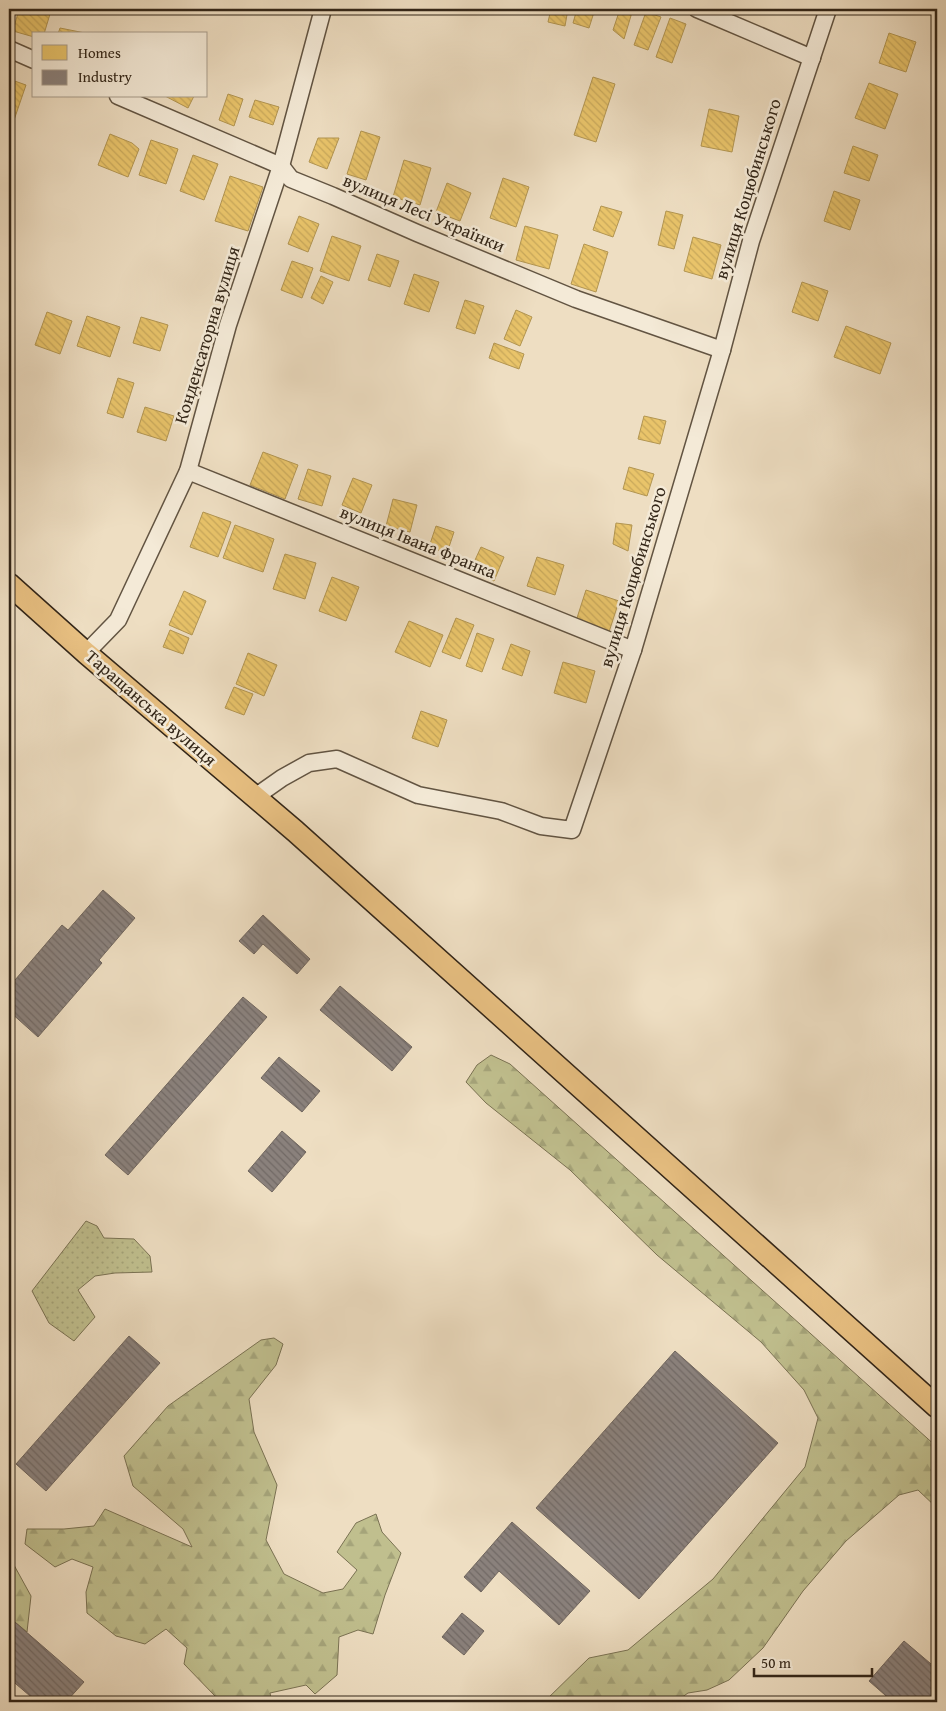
<svg xmlns="http://www.w3.org/2000/svg" width="946" height="1711" viewBox="0 0 946 1711" font-family="'Gentium Book Plus',serif">
<style>
.grass{fill:url(#grass-dots);stroke:#7a7253}
.forest{fill:url(#forest-firs);stroke:#7a7253}
.homes{fill:url(#homes-back-hatch);stroke:#b29551}
.industry{fill:url(#industry-back-hatch);stroke:#70665e}
.lines{fill:none;stroke-linecap:round;stroke-linejoin:round}
.minor-casing{stroke:#625442;stroke-width:19}
.major-casing{stroke:#332618;stroke-width:24}
.minor{stroke:#f4ead7;stroke-width:16}
.major{stroke:#e7bf81;stroke-width:21}
.labels{text-anchor:middle;stroke-width:5;stroke-linejoin:round;paint-order:stroke}
.street-label{font-size:18px;fill:#332618;stroke:#f4ead7}
</style>
<defs>
<pattern id="grass-dots" width="8" height="8" patternUnits="userSpaceOnUse" patternTransform="scale(1.25)"><rect width="8" height="8" fill="#c0bf8e"/><path d="M2 2h.1M6 6h.1" fill="none" stroke="#a5a47a" stroke-width="1.8" stroke-linecap="round"/></pattern>
<pattern id="forest-firs" width="22" height="20" patternUnits="userSpaceOnUse" patternTransform="scale(1.25)"><rect width="22" height="20" fill="#c0bf8e"/><path d="M5 1l3.5 6h-7zM16 11l3.5 6h-7z" fill="#a5a47a"/></pattern>
<pattern id="homes-back-hatch" width="6" height="6" patternUnits="userSpaceOnUse" patternTransform="scale(1.25)"><rect width="6" height="6" fill="#e9c46a"/><path d="M-1 5l2 2M0 0l6 6M5-1l2 2" fill="none" stroke="#c8a85b"/></pattern>
<pattern id="industry-back-hatch" width="6" height="6" patternUnits="userSpaceOnUse" patternTransform="scale(1.25)"><rect width="6" height="6" fill="#8a817c"/><path d="M-1 5l2 2M0 0l6 6M5-1l2 2" fill="none" stroke="#716965"/></pattern>
</defs>
<rect width="100%" height="100%" fill="#eedec2"/>
<filter id="stains"><feTurbulence type="fractalNoise" baseFrequency=".004" numOctaves="4"/><feColorMatrix values="0 0 0 0 .2 0 0 0 0 .09 0 0 0 0 .02 0 0 0 .5 -.17"/></filter>
<radialGradient id="worn" r=".72"><stop offset=".6" stop-color="#630" stop-opacity="0"/><stop offset="1" stop-color="#630" stop-opacity=".3"/></radialGradient>
<polygon class="grass" points="86,1221 97,1226 104,1238 134,1239 150,1256 152,1272 115,1273 95,1276 78,1290 95,1317 74,1341 49,1323 32,1291"/>
<g class="forest">
<polygon points="491,1055 510,1064 937,1447 937,1508 918,1490 899,1495 846,1541 803,1591 763,1648 729,1680 707,1690 688,1693 675,1702 544,1702 589,1658 628,1650 713,1579 805,1467 818,1418 804,1390 761,1342 657,1255 570,1170 486,1103 466,1082 477,1065"/>
<polygon points="274,1338 283,1344 276,1365 249,1399 254,1432 277,1485 266,1540 284,1574 323,1593 343,1589 357,1570 337,1552 356,1523 376,1514 382,1532 401,1553 385,1595 373,1634 358,1630 339,1637 337,1675 315,1694 306,1685 270,1693 272,1702 218,1702 215,1696 184,1664 187,1648 166,1629 145,1644 116,1636 87,1613 86,1592 93,1567 72,1559 55,1567 25,1544 27,1529 64,1529 94,1526 105,1509 192,1547 183,1529 133,1486 124,1456 168,1406 261,1340"/>
<polygon points="9,1556 31,1596 27,1632 9,1617"/>
</g>
<g class="homes">
<polygon points="19,9 31,9 50,14 44,34 34,34 34,37 13,31"/>
<polygon points="551,9 568,9 565,26 548,22"/>
<polygon points="577,9 595,9 589,28 573,23"/>
<polygon points="620,9 633,9 624,39 613,30"/>
<polygon points="646,12 661,17 648,50 634,45"/>
<polygon points="670,18 686,24 672,63 656,57"/>
<polygon points="60,28 90,34 58,34"/>
<polygon points="889,33 916,42 906,72 879,63"/>
<polygon points="593,77 615,84 596,142 574,135"/>
<polygon points="9,79 26,85 13,123 9,121"/>
<polygon points="869,83 898,94 885,129 855,118"/>
<polygon points="228,94 243,99 234,126 219,120"/>
<polygon points="165,96 194,96 188,108"/>
<polygon points="255,100 279,107 273,125 249,117"/>
<polygon points="709,109 739,116 732,152 701,146"/>
<polygon points="361,131 380,137 366,180 347,174"/>
<polygon points="110,134 132,143 139,149 128,177 98,165"/>
<polygon points="318,138 339,138 327,169 309,162"/>
<polygon points="151,140 178,149 166,184 139,175"/>
<polygon points="853,146 878,155 869,181 844,173"/>
<polygon points="193,155 218,164 204,200 180,191"/>
<polygon points="404,160 431,168 420,205 393,197"/>
<polygon points="230,176 263,187 248,231 215,221"/>
<polygon points="503,178 529,187 516,227 490,218"/>
<polygon points="447,183 471,193 460,221 436,212"/>
<polygon points="834,191 860,200 850,230 824,221"/>
<polygon points="601,206 622,212 613,237 593,230"/>
<polygon points="666,211 683,215 674,249 658,245"/>
<polygon points="299,216 319,224 308,252 288,244"/>
<polygon points="525,226 558,235 549,269 516,260"/>
<polygon points="332,236 361,246 349,281 320,271"/>
<polygon points="693,237 721,245 712,279 684,271"/>
<polygon points="584,244 608,252 596,292 571,284"/>
<polygon points="377,254 399,261 390,287 368,280"/>
<polygon points="292,261 313,268 302,298 281,290"/>
<polygon points="414,274 439,282 429,312 404,304"/>
<polygon points="321,276 333,282 323,304 311,298"/>
<polygon points="802,282 828,291 818,321 792,312"/>
<polygon points="465,300 484,306 475,334 456,328"/>
<polygon points="516,310 532,317 520,346 504,339"/>
<polygon points="47,312 72,321 60,354 35,345"/>
<polygon points="87,316 120,327 110,357 77,346"/>
<polygon points="141,317 168,325 160,351 133,343"/>
<polygon points="846,326 891,343 880,374 834,357"/>
<polygon points="494,343 524,354 519,369 489,358"/>
<polygon points="118,378 134,383 123,418 107,413"/>
<polygon points="145,407 174,416 166,441 137,432"/>
<polygon points="644,416 666,421 660,444 638,439"/>
<polygon points="263,452 298,465 285,499 250,485"/>
<polygon points="629,467 654,474 647,496 623,489"/>
<polygon points="308,469 331,476 322,506 298,499"/>
<polygon points="353,478 372,485 361,513 342,505"/>
<polygon points="393,499 417,505 410,532 386,526"/>
<polygon points="203,512 231,522 218,557 190,547"/>
<polygon points="616,523 632,525 628,551 613,544"/>
<polygon points="235,525 274,539 263,572 223,558"/>
<polygon points="436,526 454,532 447,553 429,547"/>
<polygon points="481,547 504,557 494,581 470,571"/>
<polygon points="285,554 316,563 305,599 273,589"/>
<polygon points="537,557 564,565 555,595 527,586"/>
<polygon points="332,577 359,587 346,621 319,611"/>
<polygon points="586,590 619,601 609,632 576,621"/>
<polygon points="184,591 206,601 192,635 169,625"/>
<polygon points="456,618 474,625 460,659 442,652"/>
<polygon points="409,621 443,635 430,667 395,652"/>
<polygon points="170,630 189,638 183,654 163,647"/>
<polygon points="477,633 494,639 482,672 466,666"/>
<polygon points="511,644 530,651 522,676 502,669"/>
<polygon points="248,653 277,665 264,696 236,684"/>
<polygon points="563,662 595,671 586,703 554,693"/>
<polygon points="234,687 253,694 244,715 225,708"/>
<polygon points="421,711 447,720 438,747 412,738"/>
</g>
<g class="industry">
<polygon points="103,890 135,918 99,960 102,963 38,1037 9,1011 9,987 62,925 68,930"/>
<polygon points="263,915 310,959 297,974 263,944 254,954 239,941"/>
<polygon points="340,986 412,1047 392,1071 320,1010"/>
<polygon points="243,997 267,1017 128,1175 105,1155"/>
<polygon points="279,1057 320,1091 302,1112 261,1078"/>
<polygon points="282,1131 306,1152 272,1192 248,1171"/>
<polygon points="129,1336 160,1363 46,1491 16,1464"/>
<polygon points="675,1351 778,1443 639,1599 536,1508"/>
<polygon points="512,1522 590,1591 559,1625 499,1571 481,1592 464,1577"/>
<polygon points="462,1613 484,1631 464,1655 442,1637"/>
<polygon points="9,1617 84,1682 66,1702 37,1702 9,1678"/>
<polygon points="904,1641 937,1669 937,1702 893,1702 869,1681"/>
</g>
<g class="lines">
<g class="minor-casing">
<g id="minor">
<polyline points="697,9 812,58"/>
<polyline points="9,49 34,60"/>
<polyline points="118,96 281,166 291,179 333,196 417,233 576,299 722,350"/>
<polyline points="188,471 633,650"/>
<polyline points="86,653 118,620 188,471 228,325 281,166 323,9"/>
<polyline points="255,797 282,778 309,763 337,759 418,795 501,811 541,826 572,830 633,650 722,350 751,241 828,9"/>
</g>
</g>
<g class="major-casing">
<polyline id="major" points="9,584 86,653 295,831 937,1407"/>
</g>
<use href="#minor" class="minor"/>
<use href="#major" class="major"/>
</g>
<g class="labels">
<g class="street-label">
<text transform="translate(748 189) rotate(-73)" y="6">вулиця Коцюбинського</text>
<text transform="translate(424 213) rotate(23)" y="6">вулиця Лесі Українки</text>
<text transform="translate(207 335) rotate(-73)" y="6">Конденсаторна вулиця</text>
<text transform="translate(418 542) rotate(22)" y="6">вулиця Івана Франка</text>
<text transform="translate(633 577) rotate(-73)" y="6">вулиця Коцюбинського</text>
<text transform="translate(151 708) rotate(41)" y="6">Таращанська вулиця</text>
</g>
</g>
<rect width="946" height="1711" fill="none" stroke="#eedec2" stroke-width="30"/>
<rect x="10" y="10" width="926" height="1691" fill="none" stroke="#332618" stroke-width="2.5"/>
<rect x="15" y="15" width="916" height="1681" fill="none" stroke="#332618"/>
<rect x="32" y="32" width="175" height="65" fill="#f4ead7" stroke="#a79c8b"/>
<rect x="42" y="45" width="25" height="15" fill="#e9c46a" stroke="#a79c8b"/>
<text x="78" y="58" font-size="15" fill="#332618">Homes</text>
<rect x="42" y="70" width="25" height="15" fill="#8a817c" stroke="#a79c8b"/>
<text x="78" y="82" font-size="15" fill="#332618">Industry</text>
<path d="M754 1668v8h118v-8" fill="none" stroke="#332618" stroke-width="2.5"/>
<text x="761" y="1668" font-size="15" fill="#332618" stroke="#f4ead7" stroke-width="4" paint-order="stroke">50 m</text>
<rect width="100%" height="100%" filter="url(#stains)"/>
<rect width="100%" height="100%" fill="url(#worn)"/>
</svg>
